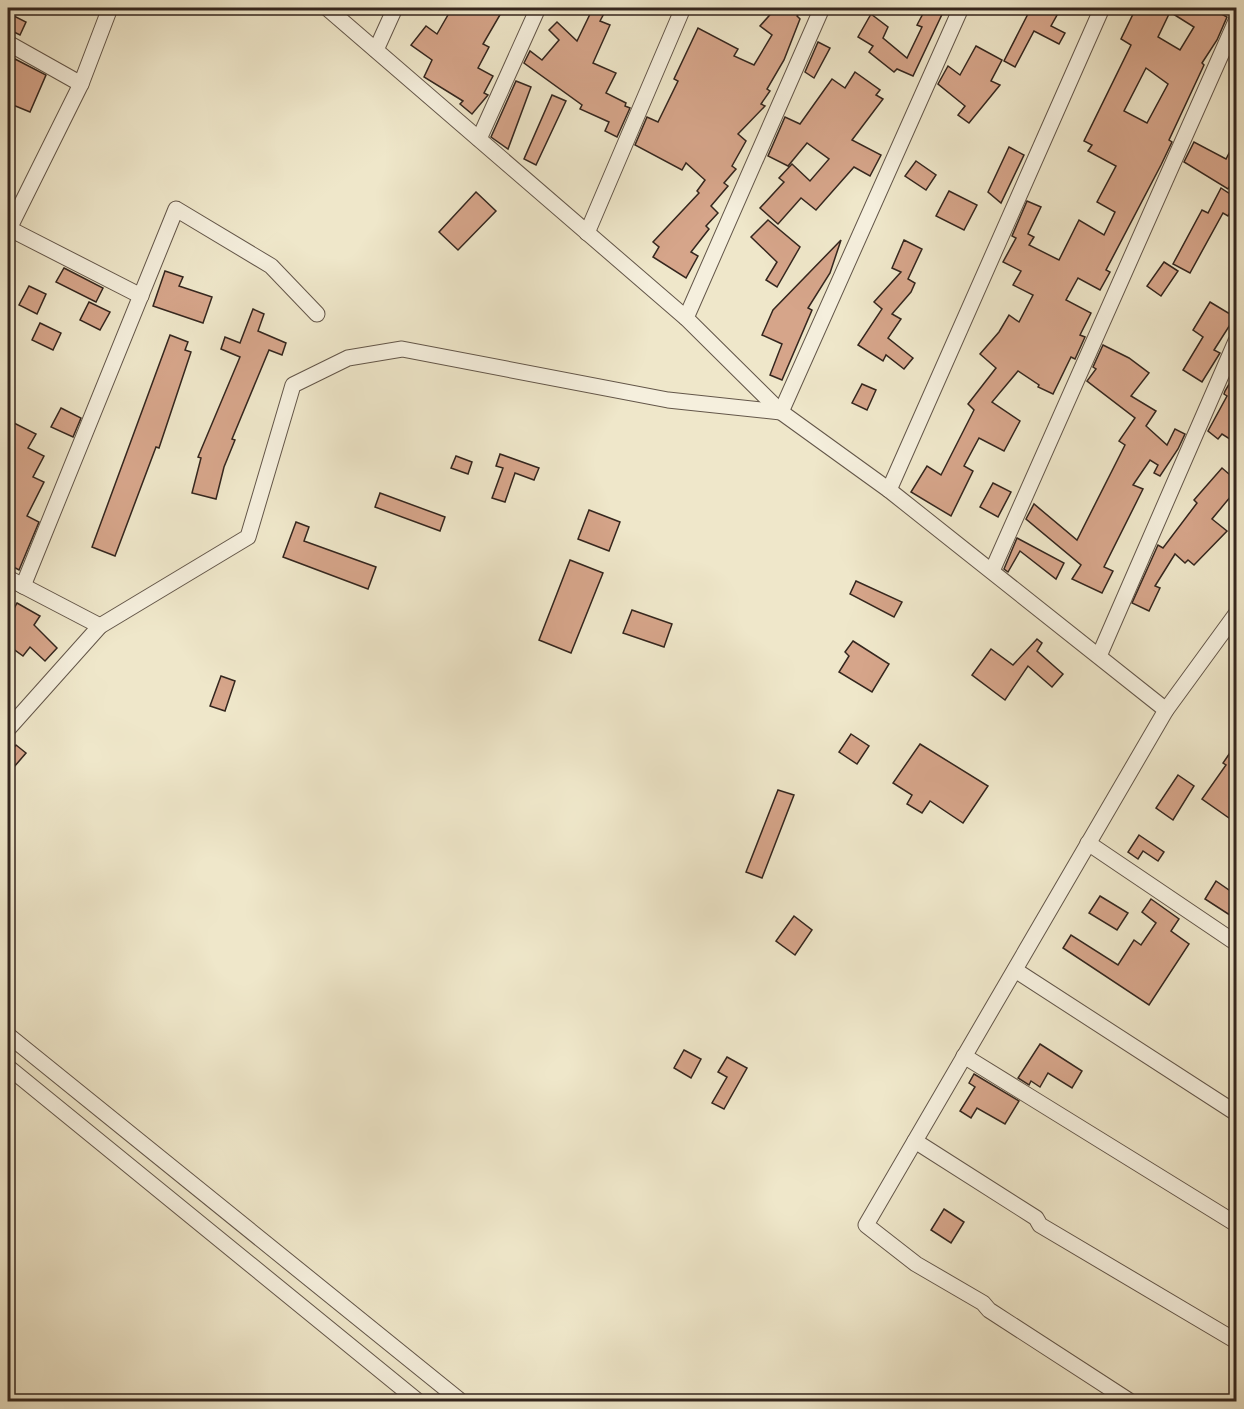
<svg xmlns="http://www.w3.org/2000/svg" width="1244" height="1409" viewBox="0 0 1244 1409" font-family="Vollkorn,serif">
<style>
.building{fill:#d6a58a;stroke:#34261e;stroke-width:1.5;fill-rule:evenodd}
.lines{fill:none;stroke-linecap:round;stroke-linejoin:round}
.minor-casing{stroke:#635649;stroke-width:17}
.minor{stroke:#f5efdd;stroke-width:15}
</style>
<rect width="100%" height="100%" fill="#efe7ca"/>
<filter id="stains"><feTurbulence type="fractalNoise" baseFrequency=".00333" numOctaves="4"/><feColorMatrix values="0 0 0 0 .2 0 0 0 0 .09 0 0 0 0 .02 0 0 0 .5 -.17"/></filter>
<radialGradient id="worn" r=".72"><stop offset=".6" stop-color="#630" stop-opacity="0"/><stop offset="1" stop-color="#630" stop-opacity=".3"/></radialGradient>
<g class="building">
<polygon points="452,8 504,8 483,44 489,47 478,68 493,76 484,93 488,95 472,114 460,104 463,101 424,77 432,60 411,45 426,26 437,34"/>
<polygon points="593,8 607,8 600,21 610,25 593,63 616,73 606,93 626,103 625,106 630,108 617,137 605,131 609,122 580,109 582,105 524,63 530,51 542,60 559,40 549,30 557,22 577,41"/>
<polygon points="776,8 803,8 797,16 800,19 784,60 767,89 770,91 761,104 765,106 738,134 746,141 732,166 736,169 724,183 728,186 711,206 718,213 706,226 709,229 691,252 698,256 686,278 653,257 659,247 653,242 699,193 697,191 705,180 686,163 682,170 635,145 647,117 658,122 678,81 674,79 698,28 738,49 734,56 754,65 772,35 760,26"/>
<polygon points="926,8 945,8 913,76 897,69 894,72 869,52 873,46 858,37 871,14 888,27 883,38 907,58 922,27 917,25"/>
<polygon points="1031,8 1061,8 1051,26 1065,33 1059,44 1034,31 1015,67 1004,61"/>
<path d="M1136,8h75l16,9 -10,23 -15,23 2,2 -35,75 3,2 -11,23 -55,105 4,2 -10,18 -22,-12 -12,22 25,13 -11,22 5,2 -10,22 -4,-2 -18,37 -15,-7 1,-2 -21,-14 -26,31 28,19 -16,30 -25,-13 -15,28 9,5 -22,45 -40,-24 16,-26 14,9 33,-65 -6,-6 28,-36 -16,-14 19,-22 10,-17 10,7 14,-27 -20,-10 8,-14 -18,-9 13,-24 -4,-2 15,-35 14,6 -13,27 6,3 -5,8 30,15 20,-40 25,15 11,-23 -18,-10 19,-36 -28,-15 4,-6 -8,-4 47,-96 -10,-6zM1170,12l24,15 -14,23 -22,-13zM1146,68l22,16 -21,39 -23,-12z"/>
<polygon points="8,13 26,22 20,35 8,29"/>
<polygon points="818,42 830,48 814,78 805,72"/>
<polygon points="976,46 1002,60 991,81 1000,85 969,123 958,115 965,106 938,84 948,66 960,75"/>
<polygon points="15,59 46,75 30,112 8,103 8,78"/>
<polygon points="855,72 880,90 876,95 883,99 852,140 881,155 870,176 854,167 816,210 801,198 778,224 760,208 784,182 779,178 792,164 810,181 829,159 807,143 788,166 768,156 785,117 800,124 832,79 845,88"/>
<polygon points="516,81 531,87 508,149 491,137"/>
<polygon points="552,95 566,101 536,165 524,159"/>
<polygon points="1236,140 1236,174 1228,189 1184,162 1194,142 1226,159"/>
<polygon points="1009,147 1024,155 1001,203 988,192"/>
<polygon points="916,161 936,175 926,190 905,176"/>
<polygon points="1221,188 1236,198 1236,201 1228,216 1223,213 1190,273 1173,264 1202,210 1208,213"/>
<polygon points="949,191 977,205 964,230 936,216"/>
<polygon points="476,192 496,211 458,250 439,232"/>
<polygon points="768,220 800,247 777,287 766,280 777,262 751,237"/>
<polygon points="841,240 830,273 808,308 812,310 782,380 770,375 782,344 762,335 773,310"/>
<polygon points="904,240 922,249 908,279 915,283 911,292 892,314 901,319 888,338 913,358 904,369 886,355 883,361 858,345 882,309 874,302 901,272 892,268"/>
<polygon points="1164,262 1178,271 1161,296 1147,286"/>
<polygon points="64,268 103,288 96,302 56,282"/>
<polygon points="165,271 183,277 179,286 212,297 203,323 153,306"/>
<polygon points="29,286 46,294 37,314 19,305"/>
<polygon points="89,302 110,312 100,330 80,320"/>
<polygon points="1210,302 1235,317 1214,350 1220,353 1202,382 1183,370 1203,337 1193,330"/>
<polygon points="253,309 264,314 258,331 286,343 282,355 269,350 232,439 235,440 224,467 216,499 192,493 201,458 198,457 240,357 221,349 225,337 240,343"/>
<polygon points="40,323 61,333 53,350 32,340"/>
<polygon points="170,335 188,342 185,350 191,352 159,448 156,447 115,556 92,547"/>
<polygon points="1103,345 1129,358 1149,373 1131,396 1156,411 1146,426 1167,445 1175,429 1185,434 1178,449 1160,476 1154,473 1158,465 1150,460 1133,485 1143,489 1104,567 1113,571 1102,593 1072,579 1081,565 1026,519 1034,504 1077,540 1125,445 1119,441 1135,418 1087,381 1096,369 1093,367"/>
<polygon points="1236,372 1236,443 1222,434 1218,439 1208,431 1227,396 1224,394 1225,391"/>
<polygon points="862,384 876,390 867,410 852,403"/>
<polygon points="61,408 81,418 73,437 51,427"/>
<polygon points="8,420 36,434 28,448 44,456 33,477 44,482 27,516 39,522 19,570 8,564"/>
<polygon points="500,454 539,468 534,480 515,473 505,502 492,498 503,468 496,466"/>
<polygon points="456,456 472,462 468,474 451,468"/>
<polygon points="1222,468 1236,480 1236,490 1212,519 1227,531 1194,565 1188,560 1185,563 1175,554 1155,586 1160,588 1149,611 1132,603 1158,545 1163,548 1197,503 1194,500"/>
<polygon points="993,483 1011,492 998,517 980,507"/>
<polygon points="380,493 445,517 440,531 375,507"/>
<polygon points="589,510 620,522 609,551 578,539"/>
<polygon points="296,522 309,527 304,541 376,567 368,589 283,557"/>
<polygon points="1017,538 1064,563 1056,579 1020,551 1008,572 1004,569"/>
<polygon points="570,560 603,573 571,653 539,640"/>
<polygon points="856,581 902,602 894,617 850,594"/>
<polygon points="17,603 40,616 34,625 57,648 45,661 30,647 23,656 8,645 8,620"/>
<polygon points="632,610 672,624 664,647 623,633"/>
<polygon points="1037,639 1042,643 1037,651 1063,674 1052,687 1028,666 1005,700 972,675 991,649 1013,665"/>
<polygon points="853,641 889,664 872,692 839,672 849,656 845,652"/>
<polygon points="221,676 235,681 225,711 210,706"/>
<polygon points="851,734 869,746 857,764 839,752"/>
<polygon points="920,744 988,786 963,823 930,801 922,813 907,804 912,795 893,783"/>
<polygon points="1236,744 1236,807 1229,818 1202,799 1226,765 1223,763"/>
<polygon points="16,745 26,753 8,774 8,755"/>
<polygon points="1178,775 1194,786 1173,820 1156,808"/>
<polygon points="778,790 794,795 762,878 746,872"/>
<polygon points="1139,835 1164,852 1158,861 1143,851 1138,859 1128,852"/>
<polygon points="1216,881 1236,895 1236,919 1205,899"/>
<polygon points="1100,896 1128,913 1117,930 1089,913"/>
<polygon points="1151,899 1179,919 1171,931 1189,944 1149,1005 1063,948 1071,935 1118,965 1134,940 1141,945 1156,923 1142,912"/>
<polygon points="794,916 812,930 795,955 776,941"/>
<polygon points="1040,1044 1082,1071 1072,1088 1048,1073 1040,1087 1031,1081 1029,1085 1018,1078"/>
<polygon points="684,1050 701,1059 691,1078 674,1068"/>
<polygon points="727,1057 747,1068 724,1109 712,1103 727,1077 718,1072"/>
<polygon points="974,1074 1019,1101 1005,1124 977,1108 971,1118 960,1111 975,1087 969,1083"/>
<polygon points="944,1209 964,1222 951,1243 931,1230"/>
</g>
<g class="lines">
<g class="minor-casing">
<g id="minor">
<polyline points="327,8 686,318 781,412 889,490 1166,710"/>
<polyline points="8,43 81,84"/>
<polyline points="376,50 395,8"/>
<polyline points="479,139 538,8"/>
<polyline points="8,228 141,296"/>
<polyline points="8,231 81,84 110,8"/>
<polyline points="587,233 683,8"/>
<polyline points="686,318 822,8"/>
<polyline points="889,490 1102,8"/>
<polyline points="992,571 1236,21"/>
<polyline points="8,578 100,626"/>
<polyline points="23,586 176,209 271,266 317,314"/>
<polyline points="1099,656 1236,341"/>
<polyline points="8,729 100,626 248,537 293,385 348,358 402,349 668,400 781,412 961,8"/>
<polyline points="1088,843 1236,943"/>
<polyline points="1015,970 1236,1113"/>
<polyline points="8,1035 462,1402"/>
<polyline points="964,1056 1236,1224"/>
<polyline points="8,1067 419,1402"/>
<polyline points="915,1141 1036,1218 1040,1225 1236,1341"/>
<polyline points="1131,1402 989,1310 983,1303 916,1264 866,1225 1166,710 1236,614"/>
</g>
</g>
<use href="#minor" class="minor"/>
</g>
<rect width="1244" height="1409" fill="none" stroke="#efe7ca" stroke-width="30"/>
<rect x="9" y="9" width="1226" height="1391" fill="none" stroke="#34261e" stroke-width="3"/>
<rect x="15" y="15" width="1214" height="1379" fill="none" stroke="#34261e" stroke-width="1.5"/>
<rect width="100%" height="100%" filter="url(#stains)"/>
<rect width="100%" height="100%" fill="url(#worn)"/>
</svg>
